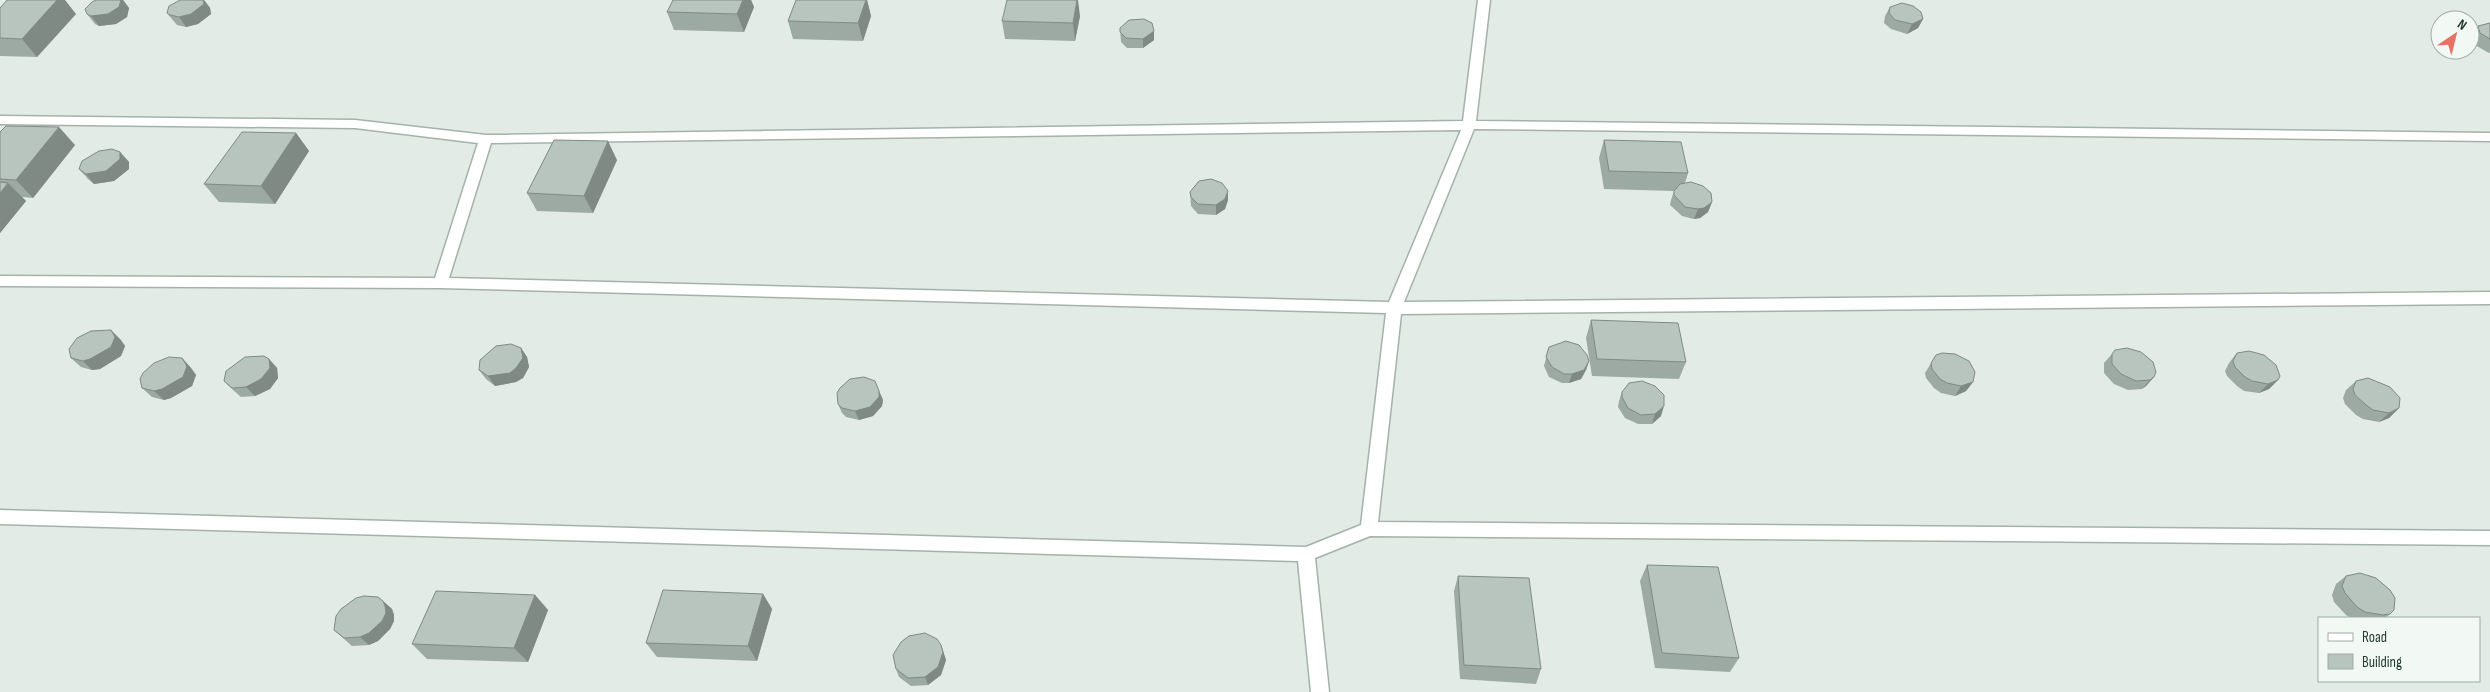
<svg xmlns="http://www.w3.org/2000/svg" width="2490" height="692" viewBox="0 0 2490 692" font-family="'Sofia Sans Condensed',sans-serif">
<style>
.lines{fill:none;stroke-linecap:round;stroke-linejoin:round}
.street-casing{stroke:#a5b2ab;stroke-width:3}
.street{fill:#fff;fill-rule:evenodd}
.wall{fill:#9da9a3}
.shaded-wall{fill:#808a85}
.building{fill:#b7c5be;stroke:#808a85}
</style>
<rect width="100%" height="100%" fill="#e2ebe5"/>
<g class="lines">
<g class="street-casing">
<path id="street" d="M1478,0h12l-14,121 1014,12v8l-1016,-12 -70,173 1086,-10v12l-1089,10 -23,208 1112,9v14l-1120,-9 -55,22 14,134h-18l-13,-131 -1298,-37v-14l1306,37 55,-22 25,-212 -946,-25 -440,-2v-10l435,2 43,-135 -123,-15 -355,-4v-8l355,4 131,15 977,-14zM1461,130l-72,172 -940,-24 42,-135z"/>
</g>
<use href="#street" class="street"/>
</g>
<g class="wall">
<polygon points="96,0 123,0 129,8 127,17 116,24 99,26 95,24 87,14"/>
<polygon points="180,0 204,0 210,8 211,14 198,24 186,27 177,25 167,13"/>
<polygon points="673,0 751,0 754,7 744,32 674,30 667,12"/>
<polygon points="796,0 867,0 871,16 863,41 793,39 788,21"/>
<polygon points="1890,7 1923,19 1918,28 1907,34 1891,29 1884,23 1885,16"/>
<polygon points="0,8 76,14 37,57 0,56"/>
<polygon points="1080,16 1075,41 1005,39 1002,21"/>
<polygon points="2490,23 2490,53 2487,52 2472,43 2470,36 2478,26"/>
<polygon points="1120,28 1154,31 1154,40 1143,48 1127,48 1121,42"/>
<polygon points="0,132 75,145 33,198 22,197 26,201 0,233"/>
<polygon points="296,133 309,151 275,204 219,202 204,184"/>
<polygon points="1604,140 1688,173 1685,183 1712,202 1708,212 1700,218 1694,219 1682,216 1670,205 1671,200 1674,191 1604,189 1599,158"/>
<polygon points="120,152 129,162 129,169 114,181 94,184 88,179 79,169"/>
<polygon points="617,160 593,213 537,211 527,193"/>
<polygon points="1190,192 1228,200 1225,209 1216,215 1198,214 1191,206"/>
<polygon points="1591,320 1686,362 1679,379 1592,376 1586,338"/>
<polygon points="120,339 125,346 121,356 100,369 92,370 81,367 71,358"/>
<polygon points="1549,347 1589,361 1586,370 1581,379 1569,383 1562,383 1549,377 1544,366"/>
<polygon points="521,348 527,357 529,367 523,378 516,382 495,386 486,379 479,370"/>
<polygon points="2237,353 2278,380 2269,389 2259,393 2244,391 2237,386 2227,376 2225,371 2229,363"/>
<polygon points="2112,354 2154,377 2146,386 2142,389 2128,390 2114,384 2104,373 2104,363"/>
<polygon points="1936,355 1973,382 1966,391 1955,396 1941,393 1934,388 1926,378 1925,373"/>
<polygon points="182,358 191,368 196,375 192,386 171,398 164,400 152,397 142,388"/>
<polygon points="269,359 277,368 278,378 270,389 255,396 241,397 233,390 224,381"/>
<polygon points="2356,381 2399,408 2389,418 2379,422 2363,419 2356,415 2345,404 2343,398 2346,390"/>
<polygon points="879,391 883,400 882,406 873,416 859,420 846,417 842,413 838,404"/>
<polygon points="1622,392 1661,416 1652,424 1638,424 1625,418 1618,407 1619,401"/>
<polygon points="1647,565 1739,658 1730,672 1655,668 1640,581"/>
<polygon points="1458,576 1541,669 1536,684 1460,679 1454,591"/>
<polygon points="2346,576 2390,614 2385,618 2351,618 2346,615 2334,602 2332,595 2336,584"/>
<polygon points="763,594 772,609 757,661 657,657 646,643"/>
<polygon points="535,595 548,610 528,662 427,659 412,644"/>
<polygon points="383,601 392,609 394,615 394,621 390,629 378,641 369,645 352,646 334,630"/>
<polygon points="941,645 946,660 941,675 928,685 911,686 899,677 896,669"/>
</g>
<g class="shaded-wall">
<polygon points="57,0 65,0 76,14 37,57 22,39"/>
<polygon points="121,0 123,0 129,8 127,17 116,24 99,26 91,16"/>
<polygon points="203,0 204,0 210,8 211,14 198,24 186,27 179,17"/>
<polygon points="743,0 751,0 754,7 744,32 737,14"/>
<polygon points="866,0 867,0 871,16 863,41 858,23"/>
<polygon points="1077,0 1078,0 1080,16 1075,41 1073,23"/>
<polygon points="1923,19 1918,28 1907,34 1912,24"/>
<polygon points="1154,31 1154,40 1143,48 1143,39"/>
<polygon points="59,127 75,145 33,198 16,180"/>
<polygon points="296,133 309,151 275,204 261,186"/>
<polygon points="608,141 617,160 593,213 584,196"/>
<polygon points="120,152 129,162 129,169 114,181 94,184 86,174"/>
<polygon points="8,183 26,201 0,233 0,193"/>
<polygon points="1228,191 1228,200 1225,209 1216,215 1216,205"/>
<polygon points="1712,202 1708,212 1700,218 1694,219 1698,209"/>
<polygon points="111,330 120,339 125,346 121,356 100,369 92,370 83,361"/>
<polygon points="521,348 527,357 529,367 523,378 516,382 495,386 488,376"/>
<polygon points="182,358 191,368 196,375 192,386 171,398 164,400 154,391"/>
<polygon points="269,359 277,368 278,378 270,389 255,396 246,387"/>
<polygon points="1589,361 1586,370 1581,379 1569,383 1572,374"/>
<polygon points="2154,377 2146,386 2142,389 2150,380"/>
<polygon points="2278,380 2269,389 2259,393 2268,384"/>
<polygon points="1973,382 1966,391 1955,396 1961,386"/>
<polygon points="879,391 883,400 882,406 873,416 859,420 855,411"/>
<polygon points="1664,406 1661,416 1652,424 1655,414"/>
<polygon points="2399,408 2389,418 2379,422 2389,413"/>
<polygon points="763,594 772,609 757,661 748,646"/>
<polygon points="535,595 548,610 528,662 514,648"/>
<polygon points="383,601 392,609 394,615 394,621 390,629 378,641 369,645 360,637"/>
<polygon points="941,645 946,660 941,675 928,685 925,677"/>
</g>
<g class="building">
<polygon points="7,0 57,0 22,39 0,38 0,8"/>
<polygon points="96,0 121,0 119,7 108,14 91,16 87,14 85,9 92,2"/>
<polygon points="180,0 203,0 204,4 191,14 179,17 170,15 167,13 169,6"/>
<polygon points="673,0 743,0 737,14 667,12"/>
<polygon points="796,0 866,0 858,23 788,21"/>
<polygon points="1007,0 1077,0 1073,23 1002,21"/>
<polygon points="1902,3 1913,6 1921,12 1923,19 1912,24 1895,20 1889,13 1890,7"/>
<polygon points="1144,19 1152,23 1154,31 1143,39 1126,38 1120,32 1120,28 1129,20"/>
<polygon points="2490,23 2490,39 2480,33 2478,26"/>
<polygon points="6,126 59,127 16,180 0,179 0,132"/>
<polygon points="242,132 296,133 261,186 204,184"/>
<polygon points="554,140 608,141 584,196 527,193"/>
<polygon points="1604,140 1681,142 1688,173 1609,171"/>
<polygon points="112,149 120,152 120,159 106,171 86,174 79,169 82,161 99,151"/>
<polygon points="1211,179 1222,183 1228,191 1225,199 1216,205 1198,204 1191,197 1190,192 1199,181"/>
<polygon points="0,182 8,183 0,193"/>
<polygon points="1691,182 1703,186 1711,193 1712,202 1704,208 1698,209 1685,207 1674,195 1674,191 1680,184"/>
<polygon points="1591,320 1678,323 1686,362 1597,359"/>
<polygon points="111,330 115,337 111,347 90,359 83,361 71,358 69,349 77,338 91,331"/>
<polygon points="1566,341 1579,345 1587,355 1589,361 1584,370 1572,374 1564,374 1552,367 1546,357 1549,347"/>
<polygon points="511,344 521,348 523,358 516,368 510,373 488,376 479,370 480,360 496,346"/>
<polygon points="2127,348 2141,352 2153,362 2156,372 2154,377 2150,380 2136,381 2121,374 2112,364 2112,354 2115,350"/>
<polygon points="2249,351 2264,355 2276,365 2280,376 2278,380 2268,384 2252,381 2245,377 2235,367 2233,361 2237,353"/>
<polygon points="1942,353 1955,354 1969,361 1975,372 1973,382 1961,386 1947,383 1940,379 1932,369 1931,363 1936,355"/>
<polygon points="264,356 269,359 270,368 261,379 246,387 232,388 224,381 226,371 245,357"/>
<polygon points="169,357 182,358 187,366 183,377 162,389 154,391 142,388 140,379 143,373 154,363"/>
<polygon points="864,377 875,381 879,391 879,397 870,407 855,411 842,408 838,404 837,393 840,388 850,379"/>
<polygon points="2368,378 2390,387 2400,398 2399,408 2389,413 2373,410 2366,405 2355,395 2353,389 2356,381"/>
<polygon points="1642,381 1655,386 1664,395 1664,406 1655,414 1641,415 1628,408 1622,397 1622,392 1629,383"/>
<polygon points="1647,565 1718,567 1739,658 1662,653"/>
<polygon points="2360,573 2376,578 2390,590 2395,598 2394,610 2390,614 2383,615 2365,612 2357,607 2345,593 2342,586 2346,576"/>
<polygon points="1458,576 1529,578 1541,669 1464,665"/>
<polygon points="663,590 763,594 748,646 646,643"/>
<polygon points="436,591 535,595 514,648 412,644"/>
<polygon points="364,596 378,597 383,601 385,606 386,613 382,621 369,633 360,637 344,638 334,630 336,616 341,609 356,598"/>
<polygon points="925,633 937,639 941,645 943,652 938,667 925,677 908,678 896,669 893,655 901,642 909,636"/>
</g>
<rect x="2318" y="617" width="162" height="65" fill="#f2f8f4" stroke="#9faca6"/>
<rect x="2328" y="633" width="25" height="8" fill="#ffffff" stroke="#9faca6"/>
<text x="2362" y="642" font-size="15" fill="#233a31">Road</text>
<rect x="2328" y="654" width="25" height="15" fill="#b7c5be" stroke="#9faca6"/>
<text x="2362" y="667" font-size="15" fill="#233a31">Building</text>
<g transform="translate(2455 35) rotate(35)"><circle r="24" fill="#f2f8f4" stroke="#9faca6"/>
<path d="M0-4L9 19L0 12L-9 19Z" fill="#e67164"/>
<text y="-8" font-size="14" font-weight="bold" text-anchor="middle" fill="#233a31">N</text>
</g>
</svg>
